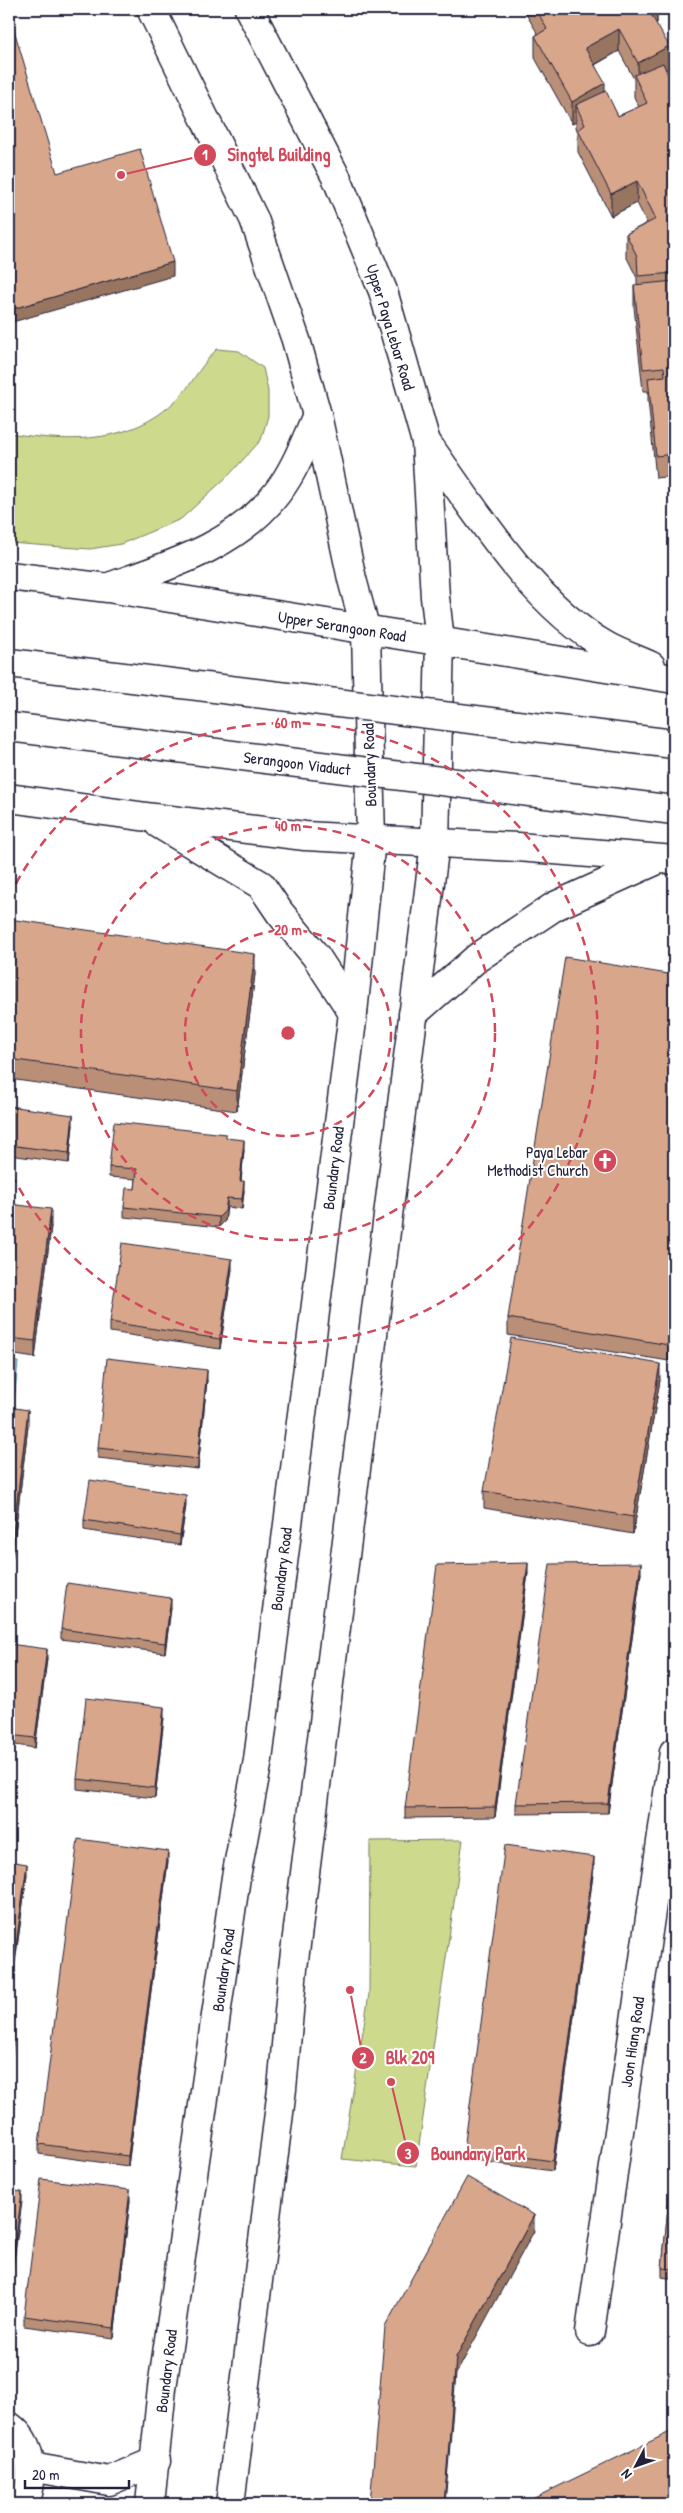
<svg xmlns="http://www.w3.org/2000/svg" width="683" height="2513" viewBox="0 0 683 2513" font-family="'Patrick Hand',sans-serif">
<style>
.green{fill:#cdda8d;stroke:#787e64}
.water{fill:#7ecade;stroke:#59879d}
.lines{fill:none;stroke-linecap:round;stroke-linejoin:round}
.minor-casing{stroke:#22223b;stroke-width:31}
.major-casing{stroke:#22223b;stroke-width:31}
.minor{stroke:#fff;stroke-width:28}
.major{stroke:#fff;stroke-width:28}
.major-bridge-casing{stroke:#22223b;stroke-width:31;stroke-linecap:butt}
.major-bridge{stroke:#fff;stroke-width:28}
.wall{fill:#ba8f78;stroke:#22223b;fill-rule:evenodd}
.shaded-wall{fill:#977461;stroke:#22223b}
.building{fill:#d8a68b;stroke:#22223b}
.ring{fill:none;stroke:#d1495b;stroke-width:2.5;stroke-dasharray:9 6}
.labels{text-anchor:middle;stroke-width:4;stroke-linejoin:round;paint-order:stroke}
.street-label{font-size:16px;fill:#22223b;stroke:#fff}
.poi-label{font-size:16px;fill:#22223b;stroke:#fff;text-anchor:end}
.centre{fill:#d1495b;stroke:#fff;stroke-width:2.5}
.ring-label{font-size:15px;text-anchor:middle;font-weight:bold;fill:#d1495b;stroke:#fff;stroke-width:4;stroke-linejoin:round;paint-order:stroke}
.leader{fill:none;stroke:#d1495b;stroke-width:2}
.callout-dot{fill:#d1495b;stroke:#fff;stroke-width:2}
.mark-label{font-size:15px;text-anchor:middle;font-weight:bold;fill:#fff}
.callout-label{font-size:18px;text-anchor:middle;font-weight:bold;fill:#d1495b;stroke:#fff;stroke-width:4;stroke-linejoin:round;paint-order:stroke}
</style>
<rect width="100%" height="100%" fill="#fff"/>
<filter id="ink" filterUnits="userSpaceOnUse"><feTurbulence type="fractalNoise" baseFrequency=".02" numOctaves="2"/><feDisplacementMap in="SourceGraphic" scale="10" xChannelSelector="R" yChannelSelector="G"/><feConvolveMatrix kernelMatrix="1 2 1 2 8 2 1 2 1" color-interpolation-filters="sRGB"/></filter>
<g filter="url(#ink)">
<g class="green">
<path d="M217,349l22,2 24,17 5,23v25l-7,24 -31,34 -49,45 -60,25 -31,5 -81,-6v-110c62,10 127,12 173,-39 13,-15 20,-30 35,-45z"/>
<polygon points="463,1840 416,2166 342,2159 369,1994 370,1841"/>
</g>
<polygon class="water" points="9,1361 18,1362 13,1413 9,1413"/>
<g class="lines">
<g class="minor-casing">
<g id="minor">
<polyline points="590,2332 674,1752"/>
<path d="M9,2426c25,18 25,52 16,78"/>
<polyline points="31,2467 109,2481 156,2461"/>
</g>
</g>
<g class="major-casing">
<g id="major">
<path d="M426,442c49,68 106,162 180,204 14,8 30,13 45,20"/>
<polyline points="9,576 108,588 674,679"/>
<path d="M109,587c59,-21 128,-41 168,-94 18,-23 28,-51 40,-78"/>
<polyline points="9,798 147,817 305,836 518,847 674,860"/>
<polyline points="159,824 261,885 280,913 315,955 353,1013"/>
<polyline points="413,1014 477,958 555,906 655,861"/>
<polyline points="150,2504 162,2388 236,1877 258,1760 353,1013 371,840 366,631 352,579 317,415 296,340 254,219 151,9"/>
<polyline points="230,2504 282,2089 293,1968 435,843 440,641 435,597 426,442 383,291 337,179 249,9"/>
</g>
</g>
<use href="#minor" class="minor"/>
<use href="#major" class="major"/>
<g class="major-bridge-casing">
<g id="major-bridge">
<polyline points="9,663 674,744"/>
<polyline points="9,727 674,810"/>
</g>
</g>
<use href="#major-bridge" class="major-bridge"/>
</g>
<g class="wall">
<path d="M523,9h134v14h-1l13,45 -4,2 9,19v387l-18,2 -8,-78v-9h-5l-9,-84v-22h3v-7l-11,-22v-22l21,-11 -10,-20 -26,13 -33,-64v-19l-2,-6v-5l-4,2 -37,-66v-22l3,-2zM619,51l15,28v18l5,10 -21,9 -13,-24 -10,-27z"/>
<polygon points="9,919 255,974 237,1111 9,1079"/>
<polygon points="674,975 669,1361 508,1335 508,1318"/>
<polygon points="9,1106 73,1125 69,1163 9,1155"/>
<polygon points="226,1139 244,1150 241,1181 244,1191 242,1209 227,1207 225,1221 219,1227 124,1217 124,1207 135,1189 136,1179 109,1177 109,1167"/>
<polygon points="9,1204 51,1226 35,1358 9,1354"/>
<polygon points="232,1269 220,1349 110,1332 110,1322"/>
<polygon points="207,1380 198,1469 98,1458 98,1448"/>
<polygon points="660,1380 633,1534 484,1508 484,1491"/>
<polygon points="9,1407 28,1426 12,1558 9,1558"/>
<polygon points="186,1505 180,1545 84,1530 84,1520"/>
<polygon points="528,1573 495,1817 405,1818 405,1808"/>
<polygon points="641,1573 608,1813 516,1814 516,1804"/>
<polygon points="171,1608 165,1653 61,1639 61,1629"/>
<polygon points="9,1644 47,1659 35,1748 9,1744"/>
<polygon points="164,1717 155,1798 77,1789 77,1779"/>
<polygon points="9,1861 27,1874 15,1962 9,1962"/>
<polygon points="168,1861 128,2166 39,2154 39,2144"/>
<polygon points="594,1867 553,2171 464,2159 464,2149"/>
<polygon points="674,2147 674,2287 672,2287 672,2279 662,2277 662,2268"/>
<polygon points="130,2200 114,2338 24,2326 24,2316"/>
</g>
<g class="shaded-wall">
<polygon points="646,9 657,9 657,23 646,28"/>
<polygon points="619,29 619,51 585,70 585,48"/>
<polygon points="669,46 669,68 638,85 638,63"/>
<polygon points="605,83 605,105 576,105 576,122 572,124 572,102"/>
<polygon points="637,181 637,203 611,216 611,194"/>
<polygon points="173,262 173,276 9,323 9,310"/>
<polygon points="255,954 255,974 237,1111 237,1091"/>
<polygon points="73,1115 73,1125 69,1163 69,1153"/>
<polygon points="244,1140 244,1150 240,1191 240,1181"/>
<polygon points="244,1181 244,1191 242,1209 242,1199"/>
<polygon points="227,1198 227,1207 225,1221 219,1227 219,1217"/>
<polygon points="51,1209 51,1226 35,1358 35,1341"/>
<polygon points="232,1259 232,1269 220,1349 220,1339"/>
<polygon points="674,1314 674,1330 669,1361 669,1345"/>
<polygon points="660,1364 660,1380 633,1534 633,1517"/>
<polygon points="207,1370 207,1380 198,1469 198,1459"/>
<polygon points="28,1410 28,1426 12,1558 12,1542"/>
<polygon points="186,1495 186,1505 180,1545 180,1535"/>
<polygon points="528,1563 528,1573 495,1817 495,1807"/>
<polygon points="641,1563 641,1573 608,1813 608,1803"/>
<polygon points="171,1598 171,1608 165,1653 165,1643"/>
<polygon points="47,1649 47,1659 35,1748 35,1738"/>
<polygon points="164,1707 164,1717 155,1798 155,1788"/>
<polygon points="168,1851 168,1861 128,2166 128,2156"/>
<polygon points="594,1857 594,1867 553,2171 553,2161"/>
<polygon points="27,1864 27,1874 15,1962 15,1952"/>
<polygon points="14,2016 14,2033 9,2082 9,2065"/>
<polygon points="130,2190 130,2200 114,2338 114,2328"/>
<polygon points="22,2192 22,2202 9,2298 9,2288"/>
<polygon points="534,2215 534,2231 456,2374 445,2504 444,2504 456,2357"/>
</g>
<g class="building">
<polygon points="536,9 648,9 669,46 638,63 619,29 585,48 605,83 572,102 535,36 547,29"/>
<polygon points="11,20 57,173 140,149 173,262 9,310 9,21"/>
<polygon points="663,63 674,89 674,273 638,276 637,256 626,234 656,219 637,181 611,194 578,130 585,125 576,105 606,91 618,116 647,103 634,75"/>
<polygon points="674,281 674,454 656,456 648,378 665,376 664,367 643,369 634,285"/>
<polygon points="9,919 255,954 237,1091 9,1059"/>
<polygon points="565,957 674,975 674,1314 669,1345 508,1318"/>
<polygon points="9,1106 73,1115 69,1153 9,1145"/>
<polygon points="114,1122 226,1134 226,1138 244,1140 240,1181 244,1181 242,1199 227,1198 225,1211 219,1217 124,1207 126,1188 135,1189 137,1169 109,1167"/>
<polygon points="9,1204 51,1209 35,1341 9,1338"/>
<polygon points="122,1243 232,1259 220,1339 110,1322"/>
<polygon points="511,1338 660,1364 633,1517 484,1491"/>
<polygon points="107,1358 207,1370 198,1459 98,1448"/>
<polygon points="9,1407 28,1410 12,1542 9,1541"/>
<polygon points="90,1480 186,1495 180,1535 84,1520"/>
<polygon points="528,1563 495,1807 405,1808 437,1565"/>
<polygon points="641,1563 608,1803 516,1804 550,1564"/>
<polygon points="67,1583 171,1598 165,1643 61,1629"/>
<polygon points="9,1644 47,1649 35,1738 9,1735"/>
<polygon points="86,1698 164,1707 155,1788 77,1779"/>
<polygon points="78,1839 168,1851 128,2156 39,2144"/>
<polygon points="505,1845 594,1857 553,2161 464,2149"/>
<polygon points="9,1861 27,1864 15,1952 9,1952"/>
<polygon points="9,2016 14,2016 9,2065"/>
<polygon points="674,2147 674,2278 672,2277 673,2269 662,2268"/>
<polygon points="467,2177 534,2215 456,2357 444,2504 370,2504 385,2327"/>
<polygon points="41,2179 130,2190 114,2328 24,2316"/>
<polygon points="9,2190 22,2192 9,2288"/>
<polygon points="674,2430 674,2504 522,2504"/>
</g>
</g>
<g class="ring">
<circle cx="288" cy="1033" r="103"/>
<circle cx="288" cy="1033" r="207"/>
<path d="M9 897A310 310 0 1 1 9 1169"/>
</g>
<defs>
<g id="church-disc" transform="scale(1.25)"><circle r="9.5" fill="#d1495b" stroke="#fff"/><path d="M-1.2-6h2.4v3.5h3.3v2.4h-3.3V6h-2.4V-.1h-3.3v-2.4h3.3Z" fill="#fff"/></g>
</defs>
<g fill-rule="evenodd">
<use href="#church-disc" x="605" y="1161"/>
</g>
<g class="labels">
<g class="street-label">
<text transform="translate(391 327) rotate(73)" y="6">Upper Paya Lebar Road</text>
<text transform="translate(342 626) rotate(9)" y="6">Upper Serangoon Road</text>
<text transform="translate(297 763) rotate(7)" y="6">Serangoon Viaduct</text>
<text transform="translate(369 765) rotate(-92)" y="6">Boundary Road</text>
<text transform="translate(333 1168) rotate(-83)" y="6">Boundary Road</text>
<text transform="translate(281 1569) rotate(-83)" y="6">Boundary Road</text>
<text transform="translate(223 1970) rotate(-82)" y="6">Boundary Road</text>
<text transform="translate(632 2042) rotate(-82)" y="6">Joon Hiang Road</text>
<text transform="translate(166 2371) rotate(-83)" y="6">Boundary Road</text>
</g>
<g class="poi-label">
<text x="588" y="1158">Paya Lebar<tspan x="588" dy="18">Methodist Church</tspan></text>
</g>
</g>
<circle cx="288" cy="1033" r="8" class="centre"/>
<g class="ring-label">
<text x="288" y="728">60 m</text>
<text x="288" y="831">40 m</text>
<text x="288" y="935">20 m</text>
</g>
<path class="leader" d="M121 175L205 155M350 1990L363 2058M391 2082L408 2153"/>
<g class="callout-dot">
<circle cx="121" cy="175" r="5"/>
<circle cx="350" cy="1990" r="5"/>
<circle cx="391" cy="2082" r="5"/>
<circle cx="205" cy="155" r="12"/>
<circle cx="363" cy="2058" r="12"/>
<circle cx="408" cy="2153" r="12"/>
</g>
<g class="mark-label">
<text x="205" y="160">1</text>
<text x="363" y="2063">2</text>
<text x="408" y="2159">3</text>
</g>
<g class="callout-label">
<text x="279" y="161">Singtel Building</text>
<text x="410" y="2064">Blk 209</text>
<text x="478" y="2160">Boundary Park</text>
</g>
<rect width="683" height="2513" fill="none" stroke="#fff" stroke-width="30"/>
<rect x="15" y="15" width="653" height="2483" fill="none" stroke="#22223b" stroke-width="2" filter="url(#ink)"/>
<g transform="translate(636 2466) rotate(229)" stroke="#ffffff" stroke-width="4" paint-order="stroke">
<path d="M0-4L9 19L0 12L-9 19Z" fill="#22223b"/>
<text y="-8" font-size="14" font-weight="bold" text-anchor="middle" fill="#22223b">N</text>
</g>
<path d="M25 2480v8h104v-8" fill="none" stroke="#22223b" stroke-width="2.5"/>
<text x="32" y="2480" font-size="15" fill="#22223b" stroke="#ffffff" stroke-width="4" paint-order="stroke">20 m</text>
</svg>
